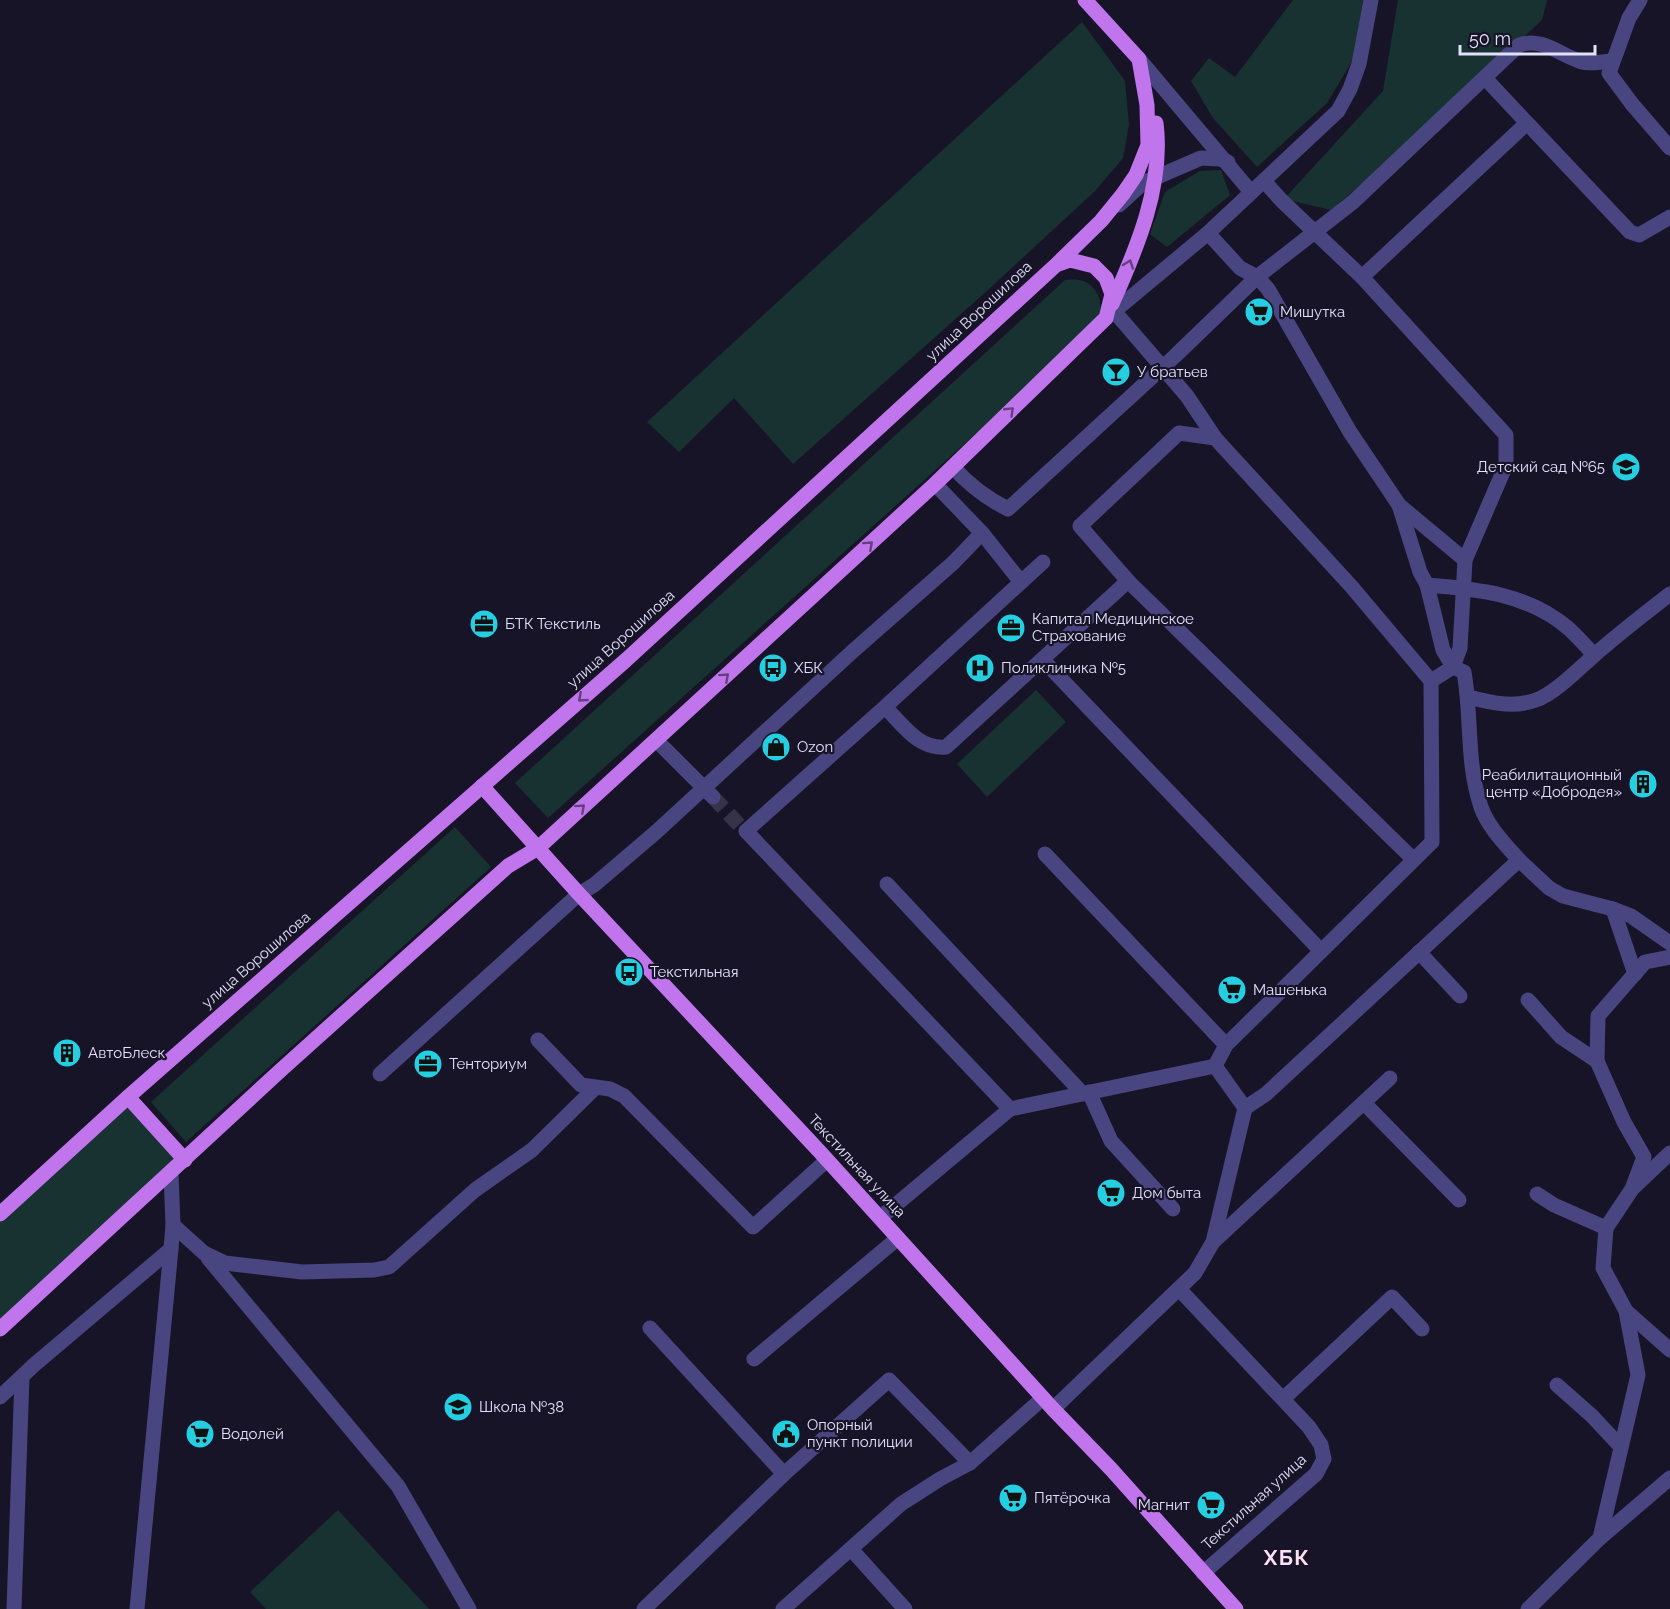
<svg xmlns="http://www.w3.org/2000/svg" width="1670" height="1609" viewBox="0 0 1670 1609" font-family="Raleway,sans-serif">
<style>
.green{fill:#183231}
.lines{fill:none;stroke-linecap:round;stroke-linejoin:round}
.minor-tunnel{stroke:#363348;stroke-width:15;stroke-dasharray:15 8;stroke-linecap:butt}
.minor{stroke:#484581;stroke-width:15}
.major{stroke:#c075ed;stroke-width:15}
.oneway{stroke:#644081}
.labels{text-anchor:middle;stroke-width:4.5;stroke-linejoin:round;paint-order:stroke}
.street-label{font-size:15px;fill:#e3e0fb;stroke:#181428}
.poi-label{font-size:15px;fill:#e3e0fb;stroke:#181428;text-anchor:start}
.district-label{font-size:21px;font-weight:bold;letter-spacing:1.5px;fill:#fbe1f2;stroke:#181428}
</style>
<rect width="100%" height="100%" fill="#181428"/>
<g class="green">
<polygon points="1293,0 1363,0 1354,58 1327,103 1257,167 1213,118 1191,81 1209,58 1235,77"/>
<polygon points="1398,0 1547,0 1542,20 1416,137 1331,210 1284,199 1383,91"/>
<polygon points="1082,22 1125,81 1129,125 1123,158 1095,191 989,289 793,464 734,398 679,452 647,422"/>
<polygon points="1221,170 1230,195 1167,247 1150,234 1165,192 1200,171"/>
<path d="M1065,280c4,0 10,-1 14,0 17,3 26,22 19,37 -2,6 -7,11 -10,16l-540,485 -33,-35z"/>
<polygon points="1036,690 1066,722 987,797 957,764"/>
<polygon points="455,827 491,867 186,1142 151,1102"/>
<polygon points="128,1097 185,1160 0,1329 0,1214"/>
<polygon points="338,1510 429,1609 266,1609 250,1592"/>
</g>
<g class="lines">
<polyline class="minor-tunnel" points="713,797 740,826"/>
<g class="minor">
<polyline points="1640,0 1629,18 1609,73 1632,104 1670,148"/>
<polyline points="1139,59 1251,192"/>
<polyline points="1485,78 1527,123"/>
<polyline points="1264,181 1282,201 1362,277"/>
<polyline points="1119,205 1143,183 1201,158 1220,159 1228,162"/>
<polyline points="1208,233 1240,268 1257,277 1268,289 1350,432 1399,505 1465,560 1506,465 1506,435 1362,277 1527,123 1630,232 1639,235 1670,217"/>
<polyline points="1114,311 1187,396 1215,438"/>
<polyline points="1106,318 1208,233 1338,111 1350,89 1359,64 1371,0"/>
<path d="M953,467c16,18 33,31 55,42l167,-153 82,-79 96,-75 166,-157c24,-8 40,10 63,17 8,2 20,0 29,-1l3,-3"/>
<polyline points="935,484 982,533 1021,582"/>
<path d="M1399,505l21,67 7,13c51,4 101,9 141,43 9,8 18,18 26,27"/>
<polyline points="1128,581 1413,859"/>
<polyline points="1427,585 1443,650 1453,667"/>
<polyline points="1043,660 1321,951"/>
<polyline points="1453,667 1460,648 1465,560"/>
<path d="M1431,681l22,-14 11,5c8,45 2,91 17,135 7,20 24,37 38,53"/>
<path d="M1469,697c22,6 45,11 67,3 21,-7 51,-40 69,-54 21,-18 43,-35 65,-52"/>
<path d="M885,707c18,18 34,43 61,40l182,-166 -48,-55 99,-93 36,5 136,148 80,95 1,161 -206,203 -11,21 -205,43 -264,-278 139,-124 158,-145"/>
<polyline points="656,740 713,797"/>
<polyline points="1045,854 1226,1045"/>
<polyline points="887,884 1083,1094"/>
<polyline points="1613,909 1635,974"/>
<polyline points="1419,952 1460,996"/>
<polyline points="1528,1000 1561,1037 1597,1061"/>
<polyline points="538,1040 581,1085 610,1089 624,1096 753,1227 827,1160"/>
<polyline points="380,1074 579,894 594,885 655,833 853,651 953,563 982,533"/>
<polyline points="1089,1092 1111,1141 1173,1209"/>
<polyline points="1364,1103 1459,1200"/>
<polyline points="1245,1108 1266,1094 1519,860 1549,888 1563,896 1613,909 1631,916 1670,943"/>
<polyline points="1634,1187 1670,1153"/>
<polyline points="1537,1194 1554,1205 1606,1228"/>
<polyline points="880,1218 1010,1109"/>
<polyline points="173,1225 204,1253 225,1263 302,1272 374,1270 389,1267 475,1190 532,1150 595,1088"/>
<polyline points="1213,1242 1390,1078"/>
<polyline points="208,1258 398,1486 469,1609"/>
<polyline points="1179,1289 1309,1427 1321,1445 1324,1459 1316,1474 1203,1573"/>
<polyline points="1626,1311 1670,1350"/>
<polyline points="650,1328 784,1474"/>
<polyline points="754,1359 898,1238"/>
<polyline points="1557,1385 1592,1416 1621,1447"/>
<polyline points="0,1397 34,1365 171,1249 173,1225 171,1173"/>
<polyline points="1283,1399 1392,1297 1422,1329"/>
<polyline points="1053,1409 1195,1273 1213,1242 1245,1108 1215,1066"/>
<polyline points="1600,1538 1670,1478"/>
<polyline points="851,1549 905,1609"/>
<polyline points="14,1609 22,1377"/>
<polyline points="137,1609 171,1249"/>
<polyline points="644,1609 784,1474 889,1380 970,1463 1043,1398"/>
<polyline points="783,1609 901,1504 940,1479 970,1463"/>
<polyline points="1528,1609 1600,1538 1638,1375 1626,1311 1603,1268 1606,1228 1632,1189 1644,1157 1624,1122 1597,1061 1598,1016 1645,962 1670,957"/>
</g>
<g class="major">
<polyline points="1057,264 1101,221 1123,194 1136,175 1148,145 1147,105 1139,59 1085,0"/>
<path d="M1112,304c25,-56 52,-119 44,-181"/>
<polyline points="482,786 579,894 820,1152 1053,1409 1111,1469 1236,1609"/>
<polyline points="128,1097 185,1160"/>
<polyline points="0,1214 128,1097 626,660 1056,265 1070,260 1094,266 1106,278 1112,294 1106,318 935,484 538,848 508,866 282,1069 0,1329"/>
</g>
</g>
<defs><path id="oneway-chevron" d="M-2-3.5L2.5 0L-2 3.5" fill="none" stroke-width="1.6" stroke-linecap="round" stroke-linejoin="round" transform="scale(1.5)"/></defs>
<g class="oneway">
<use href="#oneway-chevron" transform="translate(1129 264) rotate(-70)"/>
<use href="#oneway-chevron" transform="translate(1010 411) rotate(-44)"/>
<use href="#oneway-chevron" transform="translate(869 545) rotate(-42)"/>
<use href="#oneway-chevron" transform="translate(725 677) rotate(-42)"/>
<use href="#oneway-chevron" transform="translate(582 698) rotate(139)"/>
<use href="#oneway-chevron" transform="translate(581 808) rotate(-42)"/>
</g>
<defs>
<g id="supermarket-disc" transform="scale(1.5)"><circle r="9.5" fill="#24cfe2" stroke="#181428"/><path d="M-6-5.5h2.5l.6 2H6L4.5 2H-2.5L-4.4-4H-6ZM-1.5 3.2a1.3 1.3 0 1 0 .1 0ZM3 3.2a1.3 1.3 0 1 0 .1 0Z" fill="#111"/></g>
<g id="bar-disc" transform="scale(1.5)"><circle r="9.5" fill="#24cfe2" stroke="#181428"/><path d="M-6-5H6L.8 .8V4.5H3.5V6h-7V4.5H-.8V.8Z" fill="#111"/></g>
<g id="school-disc" transform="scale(1.5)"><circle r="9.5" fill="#24cfe2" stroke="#181428"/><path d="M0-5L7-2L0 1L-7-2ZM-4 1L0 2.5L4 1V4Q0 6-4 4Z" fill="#111"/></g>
<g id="office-disc" transform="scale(1.5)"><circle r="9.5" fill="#24cfe2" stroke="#181428"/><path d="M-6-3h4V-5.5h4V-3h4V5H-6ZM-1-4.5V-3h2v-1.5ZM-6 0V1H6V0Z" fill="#111"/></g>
<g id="bus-disc" transform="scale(1.5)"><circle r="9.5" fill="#24cfe2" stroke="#181428"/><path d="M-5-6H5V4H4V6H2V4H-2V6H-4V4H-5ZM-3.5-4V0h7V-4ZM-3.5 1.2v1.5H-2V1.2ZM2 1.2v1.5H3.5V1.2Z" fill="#111"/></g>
<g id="hospital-disc" transform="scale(1.5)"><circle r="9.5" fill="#24cfe2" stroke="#181428"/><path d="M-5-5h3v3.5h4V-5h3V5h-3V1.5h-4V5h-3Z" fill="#111"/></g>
<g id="shop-disc" transform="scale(1.5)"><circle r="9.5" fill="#24cfe2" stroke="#181428"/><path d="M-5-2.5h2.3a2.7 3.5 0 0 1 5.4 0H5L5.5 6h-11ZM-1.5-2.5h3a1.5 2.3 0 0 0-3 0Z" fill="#111"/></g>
<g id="building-disc" transform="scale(1.5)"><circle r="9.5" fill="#24cfe2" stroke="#181428"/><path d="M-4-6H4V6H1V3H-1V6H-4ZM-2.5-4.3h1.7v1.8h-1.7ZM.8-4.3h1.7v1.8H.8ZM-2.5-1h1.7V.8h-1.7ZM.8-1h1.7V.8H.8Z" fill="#111"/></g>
<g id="civic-disc" transform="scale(1.5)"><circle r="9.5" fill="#24cfe2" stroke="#181428"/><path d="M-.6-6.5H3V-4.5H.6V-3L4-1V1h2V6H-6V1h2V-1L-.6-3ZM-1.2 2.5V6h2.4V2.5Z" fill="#111"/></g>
</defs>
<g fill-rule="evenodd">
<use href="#supermarket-disc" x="1259" y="312"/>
<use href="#bar-disc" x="1116" y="372"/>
<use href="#school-disc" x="1626" y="467"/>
<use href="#office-disc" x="484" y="624"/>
<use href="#office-disc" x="1011" y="628"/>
<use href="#bus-disc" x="773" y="668"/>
<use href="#hospital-disc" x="980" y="668"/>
<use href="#shop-disc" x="776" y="747"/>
<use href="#building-disc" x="1643" y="784"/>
<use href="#bus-disc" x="629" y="972"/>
<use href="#supermarket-disc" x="1232" y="990"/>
<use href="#building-disc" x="67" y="1053"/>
<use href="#office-disc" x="428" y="1064"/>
<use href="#supermarket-disc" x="1111" y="1193"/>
<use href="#school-disc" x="458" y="1407"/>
<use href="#supermarket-disc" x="200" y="1434"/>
<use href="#civic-disc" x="786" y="1434"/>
<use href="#supermarket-disc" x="1013" y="1498"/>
<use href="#supermarket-disc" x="1211" y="1505"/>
</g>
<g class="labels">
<g class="street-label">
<text transform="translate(979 311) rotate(-43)" y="5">улица Ворошилова</text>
<text transform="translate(621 639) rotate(-42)" y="5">улица Ворошилова</text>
<text transform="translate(256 960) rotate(-41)" y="5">улица Ворошилова</text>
<text transform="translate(857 1166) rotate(47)" y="5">Текстильная улица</text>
<text transform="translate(1254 1502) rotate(-42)" y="5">Текстильная улица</text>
</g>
<g class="poi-label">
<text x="1280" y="317">Мишутка</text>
<text x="1137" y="377">У братьев</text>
<text x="1605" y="472" text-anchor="end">Детский сад №65</text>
<text x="1032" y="624">Капитал Медицинское<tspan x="1032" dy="17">Страхование</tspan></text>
<text x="505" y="629">БТК Текстиль</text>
<text x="794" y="673">ХБК</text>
<text x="1001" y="673">Поликлиника №5</text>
<text x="797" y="752">Ozon</text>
<text x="1622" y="780" text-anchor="end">Реабилитационный<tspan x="1622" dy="17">центр «Добродея»</tspan></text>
<text x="650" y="977">Текстильная</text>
<text x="1253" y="995">Машенька</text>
<text x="88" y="1058">АвтоБлеск</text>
<text x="449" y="1069">Тенториум</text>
<text x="1132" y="1198">Дом быта</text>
<text x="479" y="1412">Школа №38</text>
<text x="807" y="1430">Опорный<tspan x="807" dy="17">пункт полиции</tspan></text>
<text x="221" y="1439">Водолей</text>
<text x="1034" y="1503">Пятёрочка</text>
<text x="1190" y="1510" text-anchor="end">Магнит</text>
</g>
<g class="district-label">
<text x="1287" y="1565">ХБК</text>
</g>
</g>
<path d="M1460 45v9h135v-9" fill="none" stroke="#e3e0fb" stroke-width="3"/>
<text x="1469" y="45" font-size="18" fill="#e3e0fb" stroke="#181428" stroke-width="4.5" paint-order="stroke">50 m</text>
</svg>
